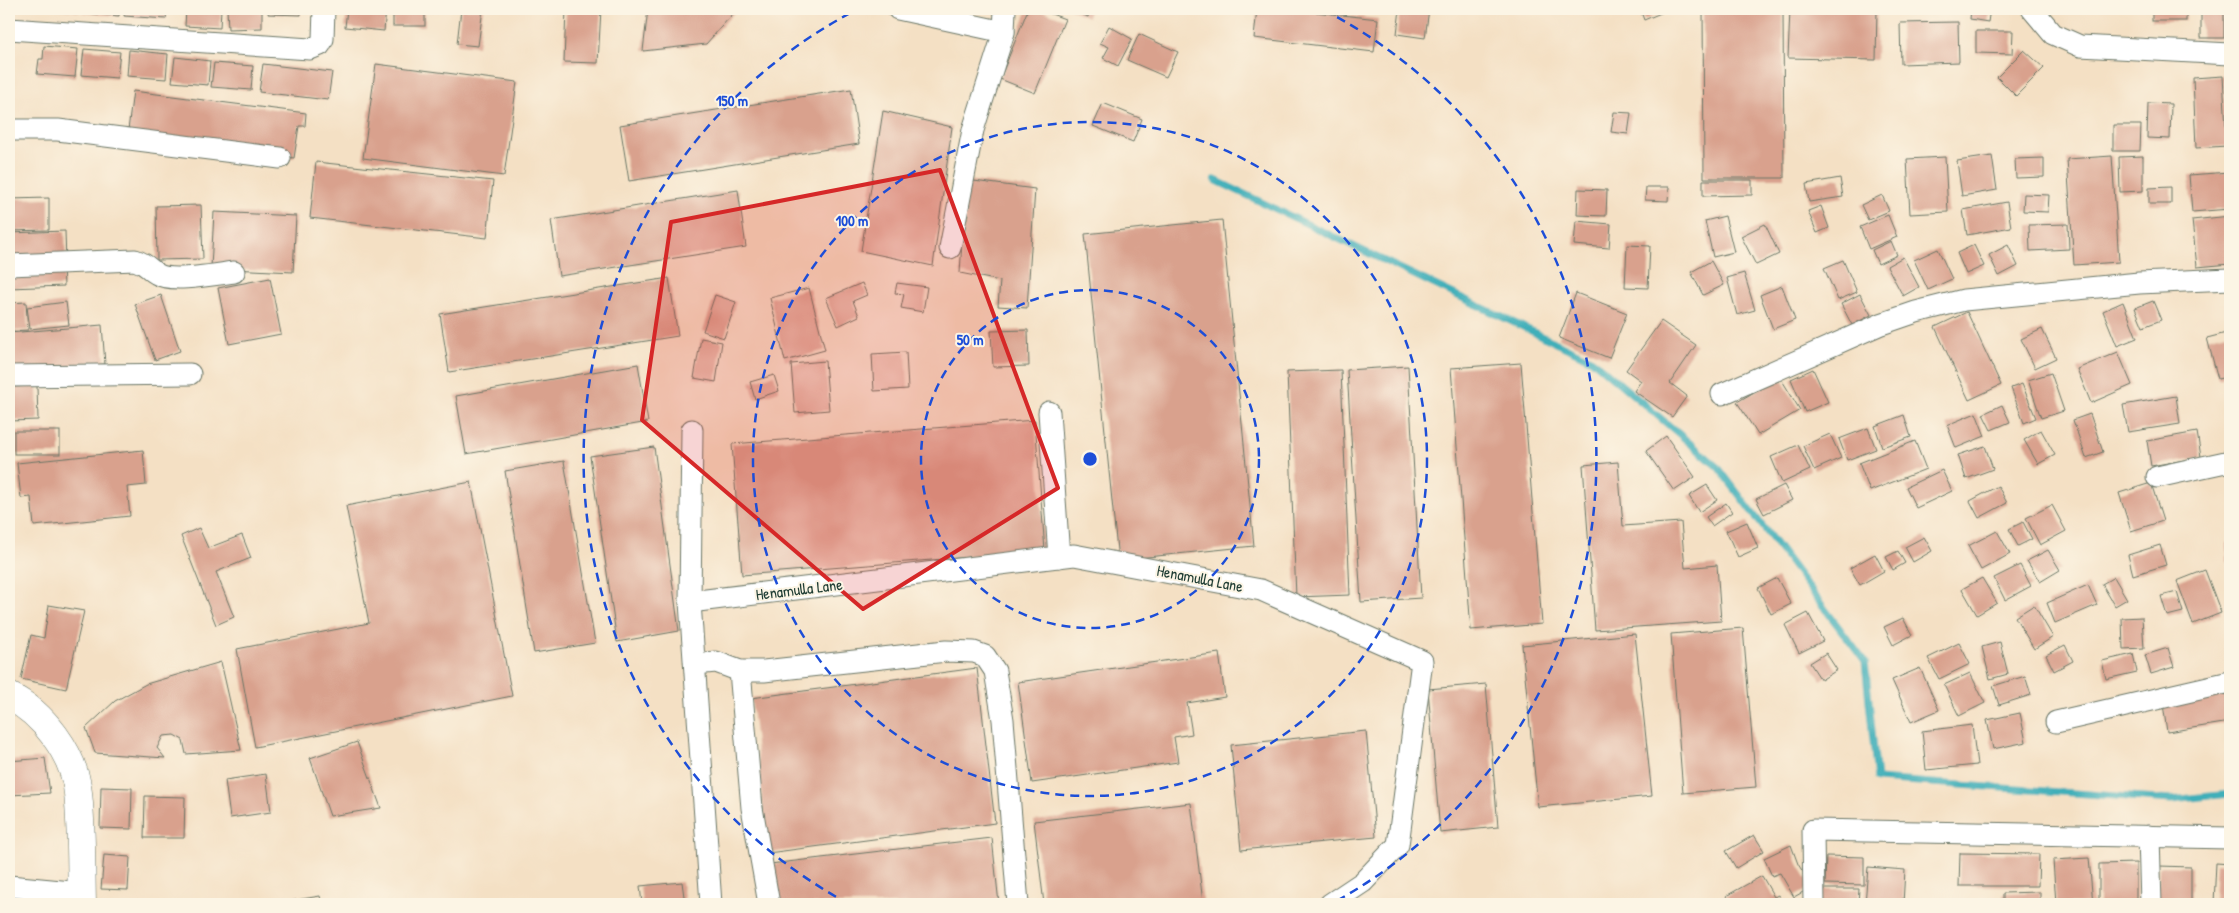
<svg xmlns="http://www.w3.org/2000/svg" width="2239" height="913" viewBox="0 0 2239 913" font-family="'Patrick Hand',sans-serif">
<style>
.lines{fill:none;stroke-linecap:round;stroke-linejoin:round}
.stream{stroke:#3fafb9;stroke-width:7}
.building{fill:#d9a18d}
.minor-casing{stroke:#6a7666;stroke-width:23}
.major-casing{stroke:#6a7666;stroke-width:29}
.minor{stroke:#fff;stroke-width:21}
.major{stroke:#fff;stroke-width:28}
.marked{fill:#d62828;fill-opacity:0.2;stroke:#d62828;stroke-width:4;stroke-linejoin:round}
.ring{fill:none;stroke:#1d4ed8;stroke-width:2.5;stroke-dasharray:9 6}
.labels{text-anchor:middle;stroke-width:4;stroke-linejoin:round;paint-order:stroke}
.street-label{font-size:16px;fill:#1f3d34;stroke:#fcf5e5}
.centre{fill:#1d4ed8;stroke:#fcf5e5;stroke-width:2.5}
.ring-label{font-size:15px;text-anchor:middle;font-weight:bold;fill:#1d4ed8;stroke:#fcf5e5;stroke-width:4;stroke-linejoin:round;paint-order:stroke}
</style>
<rect width="100%" height="100%" fill="#fcf5e5"/>
<filter id="ink" filterUnits="userSpaceOnUse"><feTurbulence type="fractalNoise" baseFrequency=".02" numOctaves="2"/><feDisplacementMap in="SourceGraphic" scale="10" xChannelSelector="R" yChannelSelector="G"/><feConvolveMatrix kernelMatrix="1 2 1 2 8 2 1 2 1" color-interpolation-filters="sRGB"/></filter>
<filter id="wash" filterUnits="userSpaceOnUse"><feTurbulence type="fractalNoise" baseFrequency=".0096" numOctaves="4" result="noise"/><feDisplacementMap in="SourceGraphic" scale="20" xChannelSelector="R" yChannelSelector="G"/><feGaussianBlur stdDeviation="1.12" result="paint"/><feColorMatrix in="noise" values="0 0 0 0 0 0 0 0 0 0 0 0 0 0 0 0 0 1.4 0 .05"/><feComposite in="paint" operator="in"/></filter>
<g filter="url(#wash)">
<rect width="100%" height="100%" fill="#f4e0c4"/>
<g class="lines">
<polyline class="stream" points="1215,180 1592,360 1718,467 1865,662 1877,779 2171,800 2230,794"/>
</g>
<g id="blocks">
<g class="building">
<polygon points="57,9 81,9 80,12"/>
<polygon points="84,9 119,9 119,16 83,13"/>
<polygon points="125,9 167,9 166,19 124,16"/>
<polygon points="186,9 221,9 220,28 185,26"/>
<polygon points="227,9 262,9 262,28 228,29"/>
<polygon points="269,9 301,9 301,15 268,14"/>
<polygon points="347,9 386,9 384,31 345,27"/>
<rect x="393" y="9" width="32" height="17"/>
<polygon points="461,9 483,9 478,46 457,44"/>
<polygon points="566,9 601,9 598,63 564,62"/>
<polygon points="648,9 737,9 706,44 643,51"/>
<polygon points="1028,9 1038,9 1065,19 1035,93 1000,79"/>
<polygon points="1070,9 1090,9 1088,17"/>
<polygon points="1257,9 1288,9 1378,19 1374,52 1254,38"/>
<polygon points="1400,9 1429,9 1425,38 1397,34"/>
<polygon points="1640,9 1667,9 1668,10 1644,20"/>
<polygon points="1703,9 1783,9 1784,178 1704,178"/>
<polygon points="1790,9 1877,9 1876,60 1788,58"/>
<polygon points="1971,9 1990,9 1988,22 1970,19"/>
<rect x="2152" y="9" width="34" height="12"/>
<rect x="2201" y="9" width="23" height="29"/>
<polygon points="2226,9 2230,9 2230,34 2228,34"/>
<polygon points="1958,22 1959,62 1901,64 1900,23"/>
<polygon points="1109,26 1132,39 1118,66 1103,58 1109,47 1100,43"/>
<polygon points="1976,31 2013,31 2012,54 1976,53"/>
<polygon points="1139,34 1178,52 1166,77 1127,60"/>
<polygon points="44,46 78,49 75,77 37,74 39,59 43,59"/>
<polygon points="84,49 120,52 117,78 81,75"/>
<polygon points="129,50 168,54 166,79 127,76"/>
<polygon points="2024,50 2044,68 2016,96 1997,77"/>
<polygon points="175,57 210,61 208,85 172,82"/>
<polygon points="214,63 253,66 251,90 211,87"/>
<polygon points="263,64 332,72 328,100 259,92"/>
<polygon points="376,64 517,82 504,176 363,158"/>
<polygon points="2223,76 2227,146 2196,148 2193,78"/>
<polygon points="851,89 859,144 629,181 620,125"/>
<polygon points="133,91 306,113 305,126 299,126 294,158 127,138"/>
<polygon points="1103,103 1142,119 1133,142 1093,126"/>
<polygon points="2148,103 2171,104 2170,139 2147,138"/>
<polygon points="883,111 952,127 933,266 861,251"/>
<polygon points="1614,112 1631,113 1628,134 1611,132"/>
<polygon points="2113,125 2141,125 2140,151 2113,151"/>
<polygon points="1992,156 1997,190 1962,196 1957,161"/>
<polygon points="2112,156 2119,262 2074,265 2067,159"/>
<polygon points="2143,156 2143,191 2120,192 2119,157"/>
<polygon points="1945,157 1948,212 1910,214 1907,159"/>
<polygon points="2044,158 2044,177 2016,178 2015,159"/>
<polygon points="316,162 493,181 487,238 310,218"/>
<polygon points="2229,172 2230,209 2192,212 2189,175"/>
<polygon points="1840,178 1843,197 1809,202 1806,184"/>
<polygon points="966,180 1035,189 1027,308 998,306 1000,281 960,273"/>
<polygon points="1703,180 1752,180 1752,195 1703,196"/>
<polygon points="1646,187 1669,187 1668,201 1645,200"/>
<polygon points="2171,187 2171,204 2149,204 2149,188"/>
<polygon points="1578,189 1607,190 1606,216 1577,215"/>
<polygon points="738,190 746,247 559,276 551,220"/>
<polygon points="2024,194 2049,195 2048,212 2023,211"/>
<polygon points="1882,195 1889,211 1868,220 1861,205"/>
<polygon points="49,198 49,230 9,231 9,199"/>
<polygon points="2007,202 2011,227 1967,235 1963,210"/>
<polygon points="201,205 203,259 157,260 156,206"/>
<polygon points="1821,206 1829,228 1817,233 1808,211"/>
<polygon points="214,212 296,216 293,272 211,268"/>
<polygon points="1888,215 1897,237 1869,249 1860,227"/>
<polygon points="1725,216 1734,252 1713,257 1705,221"/>
<polygon points="2230,216 2230,264 2197,267 2192,220"/>
<polygon points="1222,220 1254,546 1118,560 1085,234"/>
<polygon points="1576,221 1611,224 1609,248 1574,245"/>
<polygon points="1765,224 1779,254 1756,265 1741,236"/>
<polygon points="2068,224 2069,249 2030,251 2029,225"/>
<polygon points="65,231 66,263 9,265 9,233"/>
<polygon points="1891,241 1897,255 1878,264 1872,250"/>
<polygon points="1627,245 1650,246 1648,288 1625,287"/>
<polygon points="1974,245 1984,266 1966,274 1957,253"/>
<polygon points="2008,245 2018,266 1999,276 1989,255"/>
<polygon points="1938,249 1952,279 1928,290 1914,260"/>
<polygon points="1903,257 1919,287 1903,296 1887,266"/>
<polygon points="1843,260 1857,292 1838,300 1824,268"/>
<polygon points="1711,261 1724,285 1703,295 1691,272"/>
<polygon points="63,265 64,286 9,288 9,267"/>
<polygon points="1744,273 1755,310 1737,315 1727,278"/>
<polygon points="270,278 281,334 229,344 218,288"/>
<polygon points="669,278 678,336 449,372 440,314"/>
<polygon points="862,283 867,295 853,301 859,316 838,326 826,298"/>
<polygon points="897,283 927,287 923,312 901,308 904,294 895,293"/>
<polygon points="1782,286 1795,320 1773,329 1760,295"/>
<polygon points="809,288 825,350 785,361 770,298"/>
<polygon points="1576,293 1627,313 1609,358 1559,338"/>
<polygon points="1860,294 1871,315 1852,325 1841,304"/>
<polygon points="161,295 180,351 155,360 135,304"/>
<polygon points="715,295 736,302 724,338 703,331"/>
<polygon points="2153,301 2161,320 2143,327 2135,308"/>
<polygon points="26,302 28,330 9,331 9,303"/>
<polygon points="66,302 69,325 30,329 27,307"/>
<polygon points="2123,302 2137,338 2117,346 2103,311"/>
<polygon points="1967,312 2001,385 1969,400 1935,327"/>
<polygon points="1661,321 1696,345 1670,383 1687,396 1672,417 1634,391 1641,381 1626,370"/>
<polygon points="102,325 105,364 9,372 9,333"/>
<polygon points="2042,329 2056,358 2035,368 2021,339"/>
<polygon points="1028,330 1029,366 993,367 991,331"/>
<polygon points="2230,332 2230,376 2218,379 2207,338"/>
<polygon points="701,338 722,342 716,382 694,378"/>
<polygon points="906,352 908,389 874,391 872,354"/>
<polygon points="2118,352 2132,385 2091,403 2077,369"/>
<polygon points="825,361 829,410 795,413 791,364"/>
<polygon points="1521,363 1542,624 1471,630 1451,368"/>
<polygon points="638,364 648,422 466,454 456,396"/>
<polygon points="1408,366 1421,598 1361,602 1347,370"/>
<polygon points="1813,369 1828,402 1805,412 1791,379"/>
<polygon points="1341,370 1350,595 1296,597 1287,372"/>
<polygon points="2051,373 2064,411 2041,418 2028,380"/>
<polygon points="774,375 779,391 755,399 750,382"/>
<polygon points="1780,377 1800,410 1758,435 1737,402"/>
<polygon points="2022,384 2036,418 2024,423 2011,388"/>
<polygon points="37,386 38,420 9,421 9,387"/>
<polygon points="2176,396 2180,424 2128,432 2123,405"/>
<polygon points="2002,405 2010,422 1991,430 1983,414"/>
<polygon points="1976,413 1985,436 1956,448 1947,425"/>
<polygon points="2090,414 2103,452 2086,458 2073,420"/>
<polygon points="1904,415 1911,437 1882,447 1875,426"/>
<polygon points="1035,420 1045,551 742,575 732,444"/>
<polygon points="1868,428 1876,449 1847,460 1839,439"/>
<polygon points="2041,430 2055,455 2038,464 2024,440"/>
<rect x="14" y="431" width="46" height="23"/>
<polygon points="2197,432 2201,457 2151,466 2147,441"/>
<polygon points="1830,434 1841,458 1814,470 1803,446"/>
<polygon points="1666,436 1695,477 1674,491 1646,451"/>
<polygon points="1915,441 1926,469 1870,491 1859,463"/>
<polygon points="1798,445 1810,470 1782,483 1771,457"/>
<polygon points="1985,446 1993,469 1966,479 1958,455"/>
<polygon points="654,447 679,631 617,642 590,456"/>
<polygon points="143,450 146,485 127,487 130,516 34,526 31,497 21,498 17,463"/>
<polygon points="564,461 595,643 534,653 505,471"/>
<polygon points="1618,462 1623,526 1681,522 1685,568 1717,565 1721,621 1595,630 1583,465"/>
<polygon points="1942,470 1952,491 1916,508 1906,487"/>
<polygon points="471,482 512,696 255,747 237,649 369,623 346,506"/>
<polygon points="2151,483 2163,521 2131,531 2119,493"/>
<polygon points="1707,485 1717,500 1699,512 1689,496"/>
<polygon points="1784,485 1792,500 1764,514 1756,499"/>
<polygon points="1998,486 2007,503 1979,518 1970,501"/>
<polygon points="1726,503 1732,512 1712,526 1706,517"/>
<polygon points="2052,505 2066,531 2040,545 2026,518"/>
<polygon points="1747,522 1758,548 1738,557 1726,531"/>
<polygon points="2023,522 2032,539 2018,546 2009,529"/>
<polygon points="199,528 208,548 242,535 251,558 216,572 234,617 216,625 181,536"/>
<polygon points="1997,531 2010,554 1981,570 1968,546"/>
<polygon points="1924,537 1932,551 1913,562 1905,547"/>
<rect x="2227" y="543" width="3" height="19"/>
<polygon points="2160,545 2166,565 2133,575 2128,555"/>
<polygon points="2048,550 2060,570 2040,582 2027,561"/>
<polygon points="1898,551 1905,563 1893,570 1886,557"/>
<polygon points="1875,554 1884,571 1860,585 1850,568"/>
<polygon points="2020,565 2031,586 2005,600 1994,578"/>
<polygon points="2205,570 2221,613 2193,624 2177,581"/>
<polygon points="2114,577 2127,599 2115,606 2102,584"/>
<polygon points="1777,578 1791,604 1771,614 1758,588"/>
<polygon points="1982,578 1997,603 1977,615 1962,589"/>
<polygon points="2088,585 2097,605 2055,623 2047,603"/>
<polygon points="2177,592 2183,612 2167,616 2161,596"/>
<polygon points="49,605 84,611 66,689 21,679 31,635 44,638"/>
<polygon points="2034,605 2053,637 2034,649 2015,617"/>
<polygon points="1808,613 1823,641 1799,653 1785,625"/>
<polygon points="2142,617 2144,648 2123,649 2122,618"/>
<polygon points="1903,618 1912,635 1893,645 1884,627"/>
<polygon points="1743,628 1756,787 1683,793 1671,634"/>
<polygon points="1635,634 1652,796 1538,807 1522,645"/>
<polygon points="2000,642 2008,674 1990,679 1982,647"/>
<polygon points="1959,643 1970,664 1939,679 1928,658"/>
<polygon points="2065,645 2073,661 2054,671 2046,655"/>
<polygon points="2168,648 2174,667 2151,674 2145,655"/>
<polygon points="1219,653 1225,697 1187,703 1192,734 1174,737 1178,762 1032,783 1018,682"/>
<polygon points="1826,653 1837,670 1821,680 1810,663"/>
<polygon points="2133,654 2137,672 2106,679 2102,661"/>
<polygon points="221,662 241,750 186,754 183,740 174,735 163,736 157,748 165,758 95,753 86,728 115,701 146,684"/>
<polygon points="977,668 995,823 768,853 751,698"/>
<polygon points="1920,668 1939,710 1911,722 1892,680"/>
<polygon points="1970,673 1985,703 1959,716 1944,685"/>
<polygon points="2025,676 2031,695 1999,705 1993,686"/>
<polygon points="1486,684 1498,827 1440,833 1428,689"/>
<polygon points="2227,694 2230,722 2167,732 2163,704"/>
<polygon points="2020,713 2026,742 1993,749 1987,720"/>
<polygon points="1972,725 1977,765 1926,770 1922,731"/>
<polygon points="1366,731 1376,837 1241,850 1231,745"/>
<polygon points="357,742 381,808 330,816 310,758"/>
<polygon points="45,758 50,793 9,795 9,761"/>
<polygon points="266,774 271,812 230,818 225,780"/>
<polygon points="101,787 132,788 131,829 100,828"/>
<polygon points="145,796 185,797 184,838 144,838"/>
<rect x="9" y="801" width="2" height="23"/>
<polygon points="1191,803 1203,903 1044,904 1034,821"/>
<polygon points="1754,835 1764,851 1736,868 1726,851"/>
<polygon points="9,838 13,838 11,879 9,878"/>
<polygon points="992,838 999,904 778,904 770,864"/>
<polygon points="1791,845 1798,864 1812,887 1794,897 1780,873 1772,876 1764,858"/>
<polygon points="1960,853 2039,854 2038,886 1959,886"/>
<polygon points="104,855 130,857 128,890 101,889"/>
<polygon points="1826,856 1864,857 1864,885 1825,884"/>
<polygon points="2089,858 2093,904 2056,904 2053,860"/>
<polygon points="2136,863 2136,904 2099,904 2099,864"/>
<polygon points="2216,863 2230,864 2230,903 2214,903"/>
<polygon points="2159,866 2191,867 2191,904 2158,904"/>
<polygon points="1868,867 1905,870 1903,904 1865,904"/>
<polygon points="1762,876 1774,897 1778,895 1783,904 1731,904 1726,896"/>
<polygon points="682,882 685,904 642,904 640,886"/>
<polygon points="1820,889 1859,889 1858,904 1820,904"/>
<polygon points="2040,892 2040,904 2003,904 2003,893"/>
<polygon points="320,896 322,904 278,904 278,903"/>
<polygon points="1706,899 1709,904 1696,904"/>
</g>
</g>
</g>
<g filter="url(#ink)">
<use href="#blocks" fill-opacity="0" stroke="#6a7666" stroke-width="1"/>
<g class="lines">
<g class="minor-casing">
<g id="minor">
<polyline points="898,9 1004,32"/>
<polyline points="2032,9 2053,34 2080,46 2230,54"/>
<polyline points="9,29 310,49 320,45 323,39 324,9"/>
<polyline points="9,130 58,130 280,158"/>
<polyline points="950,248 973,130 1004,32 1005,9"/>
<path d="M9,265l126,-5c14,5 12,8 22,14 14,9 60,0 77,-2"/>
<polyline points="9,376 190,374"/>
<polyline points="1722,394 1881,324 1916,312 1964,300 2139,283 2230,279"/>
<polyline points="1049,412 1059,557"/>
<polyline points="692,430 690,602 711,904"/>
<polyline points="2157,477 2230,461"/>
<polyline points="690,602 1074,555 1261,590 1422,661 1398,845 1363,882 1330,904"/>
<polyline points="695,664 716,662 740,671 764,671 946,651 974,652 985,656 995,671 1003,720 1018,904"/>
<polyline points="740,671 752,808 769,904"/>
<polyline points="2056,722 2230,682"/>
<polyline points="2149,836 2151,904"/>
<polyline points="9,886 82,893"/>
<polyline points="1814,904 1813,830 2230,838"/>
</g>
</g>
<g class="major-casing">
<path id="major" d="M9,696c34,17 65,57 69,97 4,36 3,74 4,111"/>
</g>
<use href="#minor" class="minor"/>
<use href="#major" class="major"/>
</g>
</g>
<path class="marked" d="M940,170l118,318 -195,121 -221,-189 29,-198z"/>
<g class="ring">
<circle cx="1090" cy="459" r="169"/>
<circle cx="1090" cy="459" r="337"/>
<path d="M849 904A506 506 0 0 1 856 10M1324 10A506 506 0 0 1 1331 904"/>
</g>
<g class="labels">
<g class="street-label">
<text transform="translate(1200 578) rotate(11)" y="6">Henamulla Lane</text>
<text transform="translate(799 589) rotate(-7)" y="6">Henamulla Lane</text>
</g>
</g>
<circle cx="1090" cy="459" r="8" class="centre"/>
<g class="ring-label">
<text x="732" y="106">150 m</text>
<text x="852" y="226">100 m</text>
<text x="970" y="345">50 m</text>
</g>
<rect width="2239" height="913" fill="none" stroke="#fcf5e5" stroke-width="30"/>
</svg>
